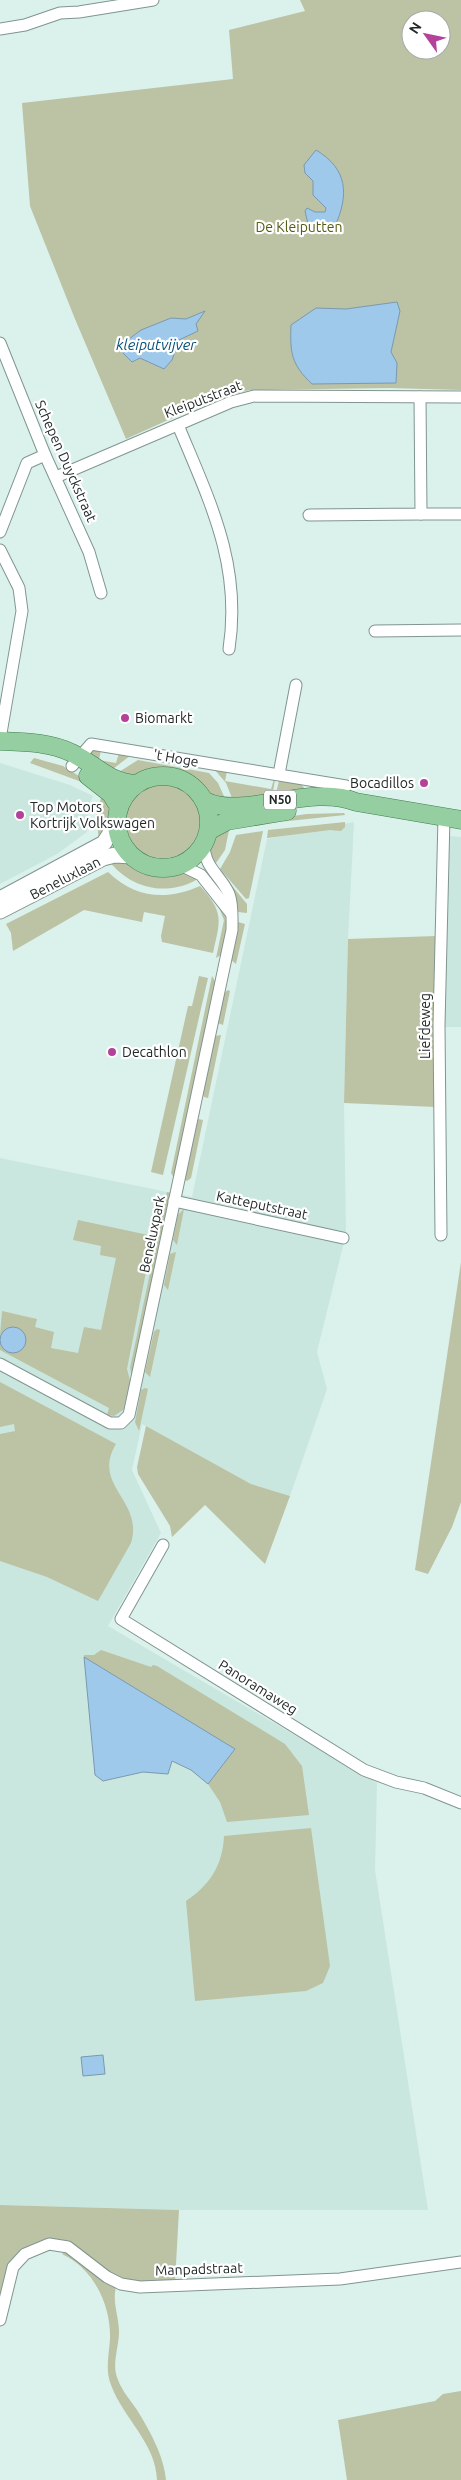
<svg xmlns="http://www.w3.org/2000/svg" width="461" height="2480" viewBox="0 0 461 2480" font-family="Ubuntu,sans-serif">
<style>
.built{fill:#c9e7df}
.green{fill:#bcc2a4;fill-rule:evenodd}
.water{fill:#9fc9eb;stroke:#7a99b0}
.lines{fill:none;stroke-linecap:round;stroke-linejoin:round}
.street-casing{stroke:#819590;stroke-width:13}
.secondary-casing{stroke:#819590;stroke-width:17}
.primary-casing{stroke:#3f7f4e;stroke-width:19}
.street{stroke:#fff;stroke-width:11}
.secondary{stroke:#fff;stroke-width:15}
.primary{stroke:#95cea1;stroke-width:18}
.poi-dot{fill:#b4429b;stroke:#fff;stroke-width:2}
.labels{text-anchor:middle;stroke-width:4.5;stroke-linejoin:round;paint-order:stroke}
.shield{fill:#fff;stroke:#646a68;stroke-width:1}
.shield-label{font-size:12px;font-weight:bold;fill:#222a28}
.park-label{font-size:14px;fill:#535c11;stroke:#fff}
.street-label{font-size:14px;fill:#222a28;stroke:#fff}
.poi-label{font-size:14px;fill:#222a28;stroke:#fff;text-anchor:start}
.water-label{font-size:15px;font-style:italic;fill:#0a517c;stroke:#fff}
</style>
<rect width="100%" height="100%" fill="#dbf1ec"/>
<g class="built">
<polygon points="0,763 70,785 93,796 89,805 87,832 57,854 0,884"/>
<polygon points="354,822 348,939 344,1103 346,1234 317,1352 327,1389 290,1496 251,1484 142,1424 132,1470 161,1533 108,1626 377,1783 375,1870 428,2210 179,2210 0,2205 0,1158 192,1197 267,839"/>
<polygon points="449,836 461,837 461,1027 442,1027"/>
</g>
<g class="green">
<path d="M300,0h161v390l-71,-2 -140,2 -31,7 -93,42 -51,-120 -45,-113 -8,-103 211,-24 -4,-49 76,-19zM411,20h30v30h-30z"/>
<polygon points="93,749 101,750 99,760 116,763 119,753 131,755 109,772 88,757 90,750"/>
<polygon points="34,758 63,766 98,788 30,763"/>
<polygon points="138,760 209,773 218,783 227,803 212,798 193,779 176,771 153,771 135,778 114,775"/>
<polygon points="214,769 227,771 225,781 271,789 274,779 275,780 272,798 234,803 226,783"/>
<polygon points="279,781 301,784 309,794 275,797"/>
<circle cx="163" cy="822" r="38"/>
<path d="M103,792c14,23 10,28 -4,49l-3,-27z"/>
<polygon points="344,813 345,815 270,823 271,819 307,814"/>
<polygon points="345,822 345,827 341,831 330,830 267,838 268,830"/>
<path d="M230,825l-5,25 -11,16c-7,-23 -4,-28 16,-41z"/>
<polygon points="263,831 249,898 246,899 220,869 230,852 236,835"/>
<path d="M127,860l23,12 36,1 12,6c-31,18 -67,10 -89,-18z"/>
<polygon points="219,870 247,904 247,913 238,912 234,895"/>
<path d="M108,872c27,26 58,29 92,14 25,27 20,35 13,67l-51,-11 -1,-6 4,-20 -21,-4 -2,10 -58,-12 -71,41 -2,-18 -5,-9z"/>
<path d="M218,905c14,10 6,36 3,50l-5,3 8,-38z"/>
<polygon points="238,922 245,924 236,964 231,960"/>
<polygon points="436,936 436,1107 344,1103 348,939"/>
<polygon points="199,976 208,978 163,1175 151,1172 188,1006 192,1006"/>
<polygon points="212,976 215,981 174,1178 171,1173"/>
<polygon points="228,990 230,991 223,1025 218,1023 224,993"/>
<polygon points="221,1035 208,1098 204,1097 203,1094 215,1036"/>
<polygon points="198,1119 203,1120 191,1178 187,1181 185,1180"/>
<polygon points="167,1192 171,1193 132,1377 130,1368"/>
<polygon points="184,1209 177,1245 173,1240 178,1215"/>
<polygon points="78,1220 153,1236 127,1369 131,1384 126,1408 114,1416 107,1415 109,1408 0,1350 0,1344 5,1348 0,1333 0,1335 2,1311 37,1319 35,1327 54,1332 51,1348 78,1353 84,1327 101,1330 116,1258 100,1255 101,1246 73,1240"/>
<polygon points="176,1252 168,1290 164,1285 170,1254"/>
<polygon points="461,1262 461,1502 452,1527 428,1574 415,1570"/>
<polygon points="157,1329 160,1330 150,1377 145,1372 154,1332"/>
<path d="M0,1382l116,62c-25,42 28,56 15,99l-33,58 -51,-24 -47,-16v-127l15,-3 -1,-7 -14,3z"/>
<polygon points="145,1388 148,1389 139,1431 135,1422 141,1390"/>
<polygon points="146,1426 251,1484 290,1496 265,1564 205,1505 172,1537 170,1526 138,1474 137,1467"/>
<polygon points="101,1650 151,1667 153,1665 157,1666 285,1744 302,1766 309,1815 227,1822 220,1802 208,1784 235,1749 84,1657 84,1655 94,1655"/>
<path d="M311,1828l19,138 -7,17 -17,8 -111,10 -9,-100c23,-15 37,-36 38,-65z"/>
<polygon points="0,2205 179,2210 175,2282 143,2283 121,2280 66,2243 19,2255 0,2308"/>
<path d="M65,2251l51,36c-4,16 3,29 3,45 0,13 -6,29 -3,42 4,15 13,24 21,36 13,21 27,46 29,70h-9c-1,-37 -34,-62 -46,-95 -6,-15 -2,-30 -1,-46 1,-34 -16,-70 -48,-85z"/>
<polygon points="461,2391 461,2480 347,2480 338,2420 435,2401 443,2394"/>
</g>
<g class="water">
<path d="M316,150c32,19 33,45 19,76l-14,8 -12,-6 -4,-17 2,-3 8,4h10l1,-4 -13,-13v-14l-8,-8 -1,-8z"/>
<path d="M397,302l3,9 -9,41 6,11 -1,20 -84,1c-21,-20 -22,-31 -21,-59l25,-17 30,1z"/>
<polygon points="205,311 196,324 198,331 179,340 172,360 164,369 140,358 132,362 122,352 125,342 141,330 171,318 186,319"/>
<circle cx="13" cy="1340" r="13"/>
<polygon points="84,1657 235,1749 208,1784 191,1770 172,1761 168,1774 143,1772 103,1781 95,1775"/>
<polygon points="103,2055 105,2074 83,2076 81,2057"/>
</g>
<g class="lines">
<g class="street-casing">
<g id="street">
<polyline points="0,29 25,25 60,13 79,12 153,0"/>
<polyline points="0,343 45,455 89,552 101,593"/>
<path d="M178,425c31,75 64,139 51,224"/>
<polyline points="56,477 231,402 254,396 461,397"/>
<polyline points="421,514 461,514"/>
<polyline points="309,515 421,514 420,397"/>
<polyline points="0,532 27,463 45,455"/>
<polyline points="0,550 19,588 22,611 0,739"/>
<polyline points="375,631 461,630"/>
<polyline points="72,766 91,744 346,786"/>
<polyline points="279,774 296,685"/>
<polyline points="180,865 201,875 230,912"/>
<polyline points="174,1201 343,1238"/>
<polyline points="441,1235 439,1025 444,817"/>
<path d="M0,1364l110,59h11l8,-8 103,-485c0,-11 1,-26 -3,-36 -9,-20 -24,-25 -25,-49"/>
<polyline points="163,1545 121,1619 364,1770 396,1782 424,1788 461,1803"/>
<polyline points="0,2320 13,2267 25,2254 49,2244 68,2247 107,2277 121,2284 140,2287 340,2279 461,2262"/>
</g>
</g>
<g class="secondary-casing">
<g id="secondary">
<polyline points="0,899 104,843 116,824"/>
<polyline points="0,911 103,858 115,855 132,856"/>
</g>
</g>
<g class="primary-casing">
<g id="primary">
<path d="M0,741c24,1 49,1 72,12 23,11 37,30 64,31"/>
<circle cx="163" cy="822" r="46"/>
<polyline points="88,776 111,794 119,807"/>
<path d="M205,801c39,19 105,-18 151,1l105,18"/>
<polyline points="210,830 227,821 287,811"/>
</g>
</g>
<use href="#street" class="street"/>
<use href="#secondary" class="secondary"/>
<use href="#primary" class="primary"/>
</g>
<g class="poi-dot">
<circle cx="125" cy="718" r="5"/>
<circle cx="424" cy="783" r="5"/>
<circle cx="20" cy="815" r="5"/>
<circle cx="112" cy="1052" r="5"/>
</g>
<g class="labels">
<rect class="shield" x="264" y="790.5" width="32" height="19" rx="4"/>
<g class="shield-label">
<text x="280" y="804">N50</text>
</g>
<g class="park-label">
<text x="299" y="232">De Kleiputten</text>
</g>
<g class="street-label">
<text transform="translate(203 399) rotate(-21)" y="5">Kleiputstraat</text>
<text transform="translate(66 461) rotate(66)" y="5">Schepen Duyckstraat</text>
<text transform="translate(176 758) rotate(10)" y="5">'t Hoge</text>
<text transform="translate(65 878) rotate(-27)" y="5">Beneluxlaan</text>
<text transform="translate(425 1026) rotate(-90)" y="5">Liefdeweg</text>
<text transform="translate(262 1205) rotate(12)" y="5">Katteputstraat</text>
<text transform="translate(152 1234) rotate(-78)" y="5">Beneluxpark</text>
<text transform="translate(258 1687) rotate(32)" y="5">Panoramaweg</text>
<text transform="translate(199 2269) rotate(-2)" y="5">Manpadstraat</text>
</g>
<g class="poi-label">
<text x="135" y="723">Biomarkt</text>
<text x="414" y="788" text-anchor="end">Bocadillos</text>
<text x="30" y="812">Top Motors<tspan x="30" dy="16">Kortrijk Volkswagen</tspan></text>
<text x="122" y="1057">Decathlon</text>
</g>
<g class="water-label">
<text x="156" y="350">kleiputvijver</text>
</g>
</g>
<g transform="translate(426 35) rotate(303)"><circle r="24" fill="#ffffff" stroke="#a7aaa9"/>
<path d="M0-4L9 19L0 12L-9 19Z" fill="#b4429b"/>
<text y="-8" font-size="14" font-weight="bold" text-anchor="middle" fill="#222a28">N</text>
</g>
</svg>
